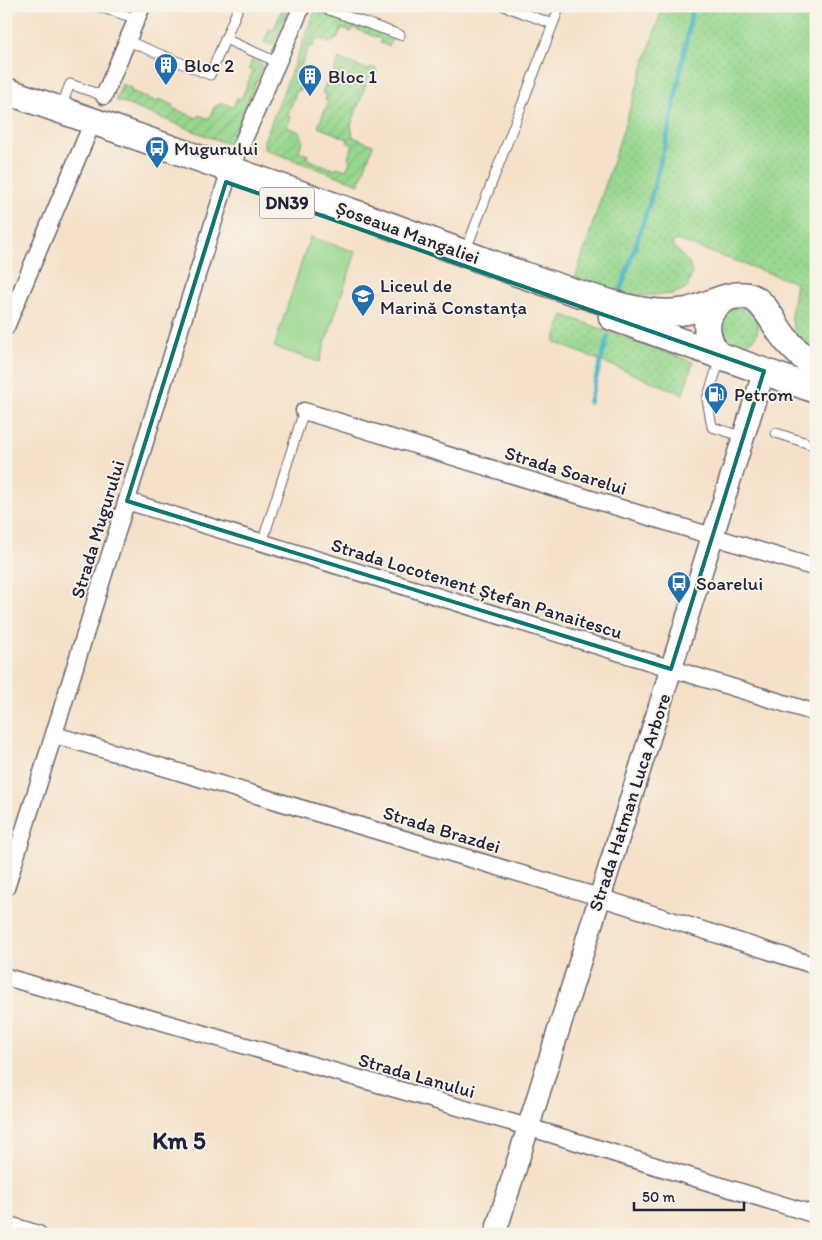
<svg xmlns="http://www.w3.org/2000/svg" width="822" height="1240" viewBox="0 0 822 1240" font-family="Itim,sans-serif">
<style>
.grass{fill:url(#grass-dots);stroke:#5d7d64}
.garden{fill:url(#garden-furrows);stroke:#5d7d64}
.pitch{fill:#98d88e;stroke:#5d7d64}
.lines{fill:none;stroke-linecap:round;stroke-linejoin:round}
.stream{stroke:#4ab3c8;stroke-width:4.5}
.service-casing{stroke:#6c656d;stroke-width:11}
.minor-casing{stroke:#6c656d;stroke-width:19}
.tertiary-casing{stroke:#6c656d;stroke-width:24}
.primary-casing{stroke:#6c656d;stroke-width:29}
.service{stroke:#fff;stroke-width:9}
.minor{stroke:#fff;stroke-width:16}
.tertiary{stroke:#fff;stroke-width:21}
.primary{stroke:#fff;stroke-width:26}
.marked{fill:none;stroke:#0f766e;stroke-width:4;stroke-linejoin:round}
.labels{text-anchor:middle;stroke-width:4;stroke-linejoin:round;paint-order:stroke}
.shield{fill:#f7f3e8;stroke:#62616f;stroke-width:1}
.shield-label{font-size:18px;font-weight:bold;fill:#22223b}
.poi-label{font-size:19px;fill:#22223b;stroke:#f7f3e8;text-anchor:start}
.street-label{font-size:19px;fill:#22223b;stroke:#f7f3e8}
.district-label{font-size:24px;font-weight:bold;fill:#22223b;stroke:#f7f3e8}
</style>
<defs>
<pattern id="grass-dots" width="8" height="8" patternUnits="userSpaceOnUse" patternTransform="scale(1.25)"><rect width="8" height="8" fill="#98d88e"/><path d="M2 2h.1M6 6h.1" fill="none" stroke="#83b97b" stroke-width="1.8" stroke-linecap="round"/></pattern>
<pattern id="garden-furrows" width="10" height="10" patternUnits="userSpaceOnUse" patternTransform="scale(1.25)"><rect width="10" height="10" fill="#98d88e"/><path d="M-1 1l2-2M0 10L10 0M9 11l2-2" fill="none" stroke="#83b97b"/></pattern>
</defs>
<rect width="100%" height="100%" fill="#f7f3e8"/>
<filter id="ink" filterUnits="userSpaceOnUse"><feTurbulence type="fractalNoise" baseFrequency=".02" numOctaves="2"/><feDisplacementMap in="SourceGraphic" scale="10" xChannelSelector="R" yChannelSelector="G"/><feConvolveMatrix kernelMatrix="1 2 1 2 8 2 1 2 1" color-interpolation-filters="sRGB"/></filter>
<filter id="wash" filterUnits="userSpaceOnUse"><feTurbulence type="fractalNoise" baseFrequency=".0096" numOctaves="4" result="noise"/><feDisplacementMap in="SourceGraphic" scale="20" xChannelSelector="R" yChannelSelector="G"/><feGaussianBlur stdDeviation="1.12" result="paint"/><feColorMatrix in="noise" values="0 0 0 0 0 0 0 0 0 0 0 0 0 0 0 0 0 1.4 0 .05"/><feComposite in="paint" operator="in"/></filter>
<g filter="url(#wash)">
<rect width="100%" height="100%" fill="#f5e1c9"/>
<g class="grass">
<polygon points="663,6 816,6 816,360 795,334 791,316 796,283 677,240 671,244 689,263 692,273 687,288 672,294 634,296 574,282"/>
<circle cx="739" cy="327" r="19"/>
<polygon points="563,315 693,362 683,394 554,342"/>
</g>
<g class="garden">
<polygon points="283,6 290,6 273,46 264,42 270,28 274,30"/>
<polygon points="321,10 393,37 389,46 380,43 381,39 353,28 351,32 342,28 337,39 329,43 317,38 313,47 309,46 298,73 302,74 299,82 303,84 301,90 297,90 287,116 291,117 287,127 300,132 303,140 299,151 308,155 307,159 336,170 337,167 346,170 351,160 348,158 353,145 347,142 348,139 318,127 328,102 325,100 327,94 322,93 326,83 329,84 339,59 369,70 371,67 377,70 375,78 369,76 351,125 353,137 373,145 359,184 264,149 264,141 315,11"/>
<polygon points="252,60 263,65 233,139 224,143 116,100 122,84 131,88 131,91 157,102 159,99 173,105 172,108 197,118 199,115 209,119 214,107 222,103 233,107 237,98 241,99 253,71 249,69"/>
</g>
<polygon class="pitch" points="310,237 356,252 319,362 274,347"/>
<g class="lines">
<g class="stream">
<polyline points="620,292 649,205 670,125 693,6"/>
<polyline points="589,403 608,336"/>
</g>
</g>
</g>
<g filter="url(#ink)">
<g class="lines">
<g class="service-casing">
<g id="service">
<polyline points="97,6 137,19"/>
<polyline points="318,6 400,35"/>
<polyline points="504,6 553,24"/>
<polyline points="225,39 277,62"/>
<polyline points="128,41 210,75 239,6"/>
<polyline points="61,107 70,84 104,96"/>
<polyline points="465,252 560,6"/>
<polyline points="720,359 707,399 712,427 744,437"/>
<polyline points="776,433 816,446"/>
<polyline points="262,543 304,411"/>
</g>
</g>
<g class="minor-casing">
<g id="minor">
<polyline points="104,96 142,6"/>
<polyline points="231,169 302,6"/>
<polyline points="6,327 88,133"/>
<polyline points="304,411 816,568"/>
<polyline points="127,501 816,713"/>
<polyline points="55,735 599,897 816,966"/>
<polyline points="6,888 226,182"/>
<polyline points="6,977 528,1127 816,1215"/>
<polyline points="6,1224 38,1234"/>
</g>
</g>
<g class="tertiary-casing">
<polyline id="tertiary" points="495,1234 764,371"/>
</g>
<g class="primary-casing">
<g id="primary">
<path d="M6,91c120,42 240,83 360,126 84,30 168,65 255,89 20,5 45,9 66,5 20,-4 43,-21 64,-14 15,6 23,28 33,40 9,12 20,21 32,31"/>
<polyline points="612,317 816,390"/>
<path d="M717,355c-14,-22 -15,-44 10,-57"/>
</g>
</g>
<use href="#service" class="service"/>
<use href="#minor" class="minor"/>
<use href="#tertiary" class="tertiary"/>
<use href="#primary" class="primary"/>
</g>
</g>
<path class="marked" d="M226,182l538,189 -93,298 -544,-168z"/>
<defs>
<g id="building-pin" transform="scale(1.25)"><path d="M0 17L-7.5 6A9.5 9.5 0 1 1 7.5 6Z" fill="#1f6fb2" stroke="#f7f3e8"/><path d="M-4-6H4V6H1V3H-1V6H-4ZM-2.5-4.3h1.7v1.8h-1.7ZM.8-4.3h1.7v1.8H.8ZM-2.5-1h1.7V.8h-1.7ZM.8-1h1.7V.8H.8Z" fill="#fff"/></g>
<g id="bus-pin" transform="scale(1.25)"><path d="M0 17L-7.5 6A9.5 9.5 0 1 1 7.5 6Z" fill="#1f6fb2" stroke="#f7f3e8"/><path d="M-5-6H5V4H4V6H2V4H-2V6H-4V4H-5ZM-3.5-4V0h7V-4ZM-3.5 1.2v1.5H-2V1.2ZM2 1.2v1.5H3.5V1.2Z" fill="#fff"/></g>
<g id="school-pin" transform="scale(1.25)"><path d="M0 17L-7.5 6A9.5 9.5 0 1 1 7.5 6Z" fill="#1f6fb2" stroke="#f7f3e8"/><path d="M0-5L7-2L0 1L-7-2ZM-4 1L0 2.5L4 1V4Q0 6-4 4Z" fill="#fff"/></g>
<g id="fuel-pin" transform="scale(1.25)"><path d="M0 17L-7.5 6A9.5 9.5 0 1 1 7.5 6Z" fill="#1f6fb2" stroke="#f7f3e8"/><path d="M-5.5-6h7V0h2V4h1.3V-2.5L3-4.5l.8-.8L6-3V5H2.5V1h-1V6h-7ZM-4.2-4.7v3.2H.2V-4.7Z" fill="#fff"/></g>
</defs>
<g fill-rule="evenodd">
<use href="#building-pin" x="166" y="65"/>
<use href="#building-pin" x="310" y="76"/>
<use href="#bus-pin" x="157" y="148"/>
<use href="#school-pin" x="363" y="296"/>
<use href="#fuel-pin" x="716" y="394"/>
<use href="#bus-pin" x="679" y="583"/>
</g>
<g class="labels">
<rect class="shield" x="259.5" y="187.5" width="55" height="31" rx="4"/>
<g class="shield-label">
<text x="287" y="209">DN39</text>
</g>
<g class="poi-label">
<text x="184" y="72">Bloc 2</text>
<text x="328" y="83">Bloc 1</text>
<text x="174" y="155">Mugurului</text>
<text x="380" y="292">Liceul de<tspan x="380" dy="22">Marină Constanța</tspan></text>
<text x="734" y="401">Petrom</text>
<text x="696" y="590">Soarelui</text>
</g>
<g class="street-label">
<text transform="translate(408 232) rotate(20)" y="7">Șoseaua Mangaliei</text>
<text transform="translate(566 470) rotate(17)" y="7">Strada Soarelui</text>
<text transform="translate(97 529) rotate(-73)" y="7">Strada Mugurului</text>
<text transform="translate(477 588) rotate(17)" y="7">Strada Locotenent Ștefan Panaitescu</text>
<text transform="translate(629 802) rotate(-72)" y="7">Strada Hatman Luca Arbore</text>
<text transform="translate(442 829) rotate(17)" y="7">Strada Brazdei</text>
<text transform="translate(417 1075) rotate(16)" y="7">Strada Lanului</text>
</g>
<g class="district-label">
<text x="179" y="1149">Km 5</text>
</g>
</g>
<rect width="822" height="1240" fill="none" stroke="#f7f3e8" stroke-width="25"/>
<path d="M634 1202v8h110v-8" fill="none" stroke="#22223b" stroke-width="2.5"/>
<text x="642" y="1202" font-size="15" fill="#22223b" stroke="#f7f3e8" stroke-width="4" paint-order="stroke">50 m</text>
</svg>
